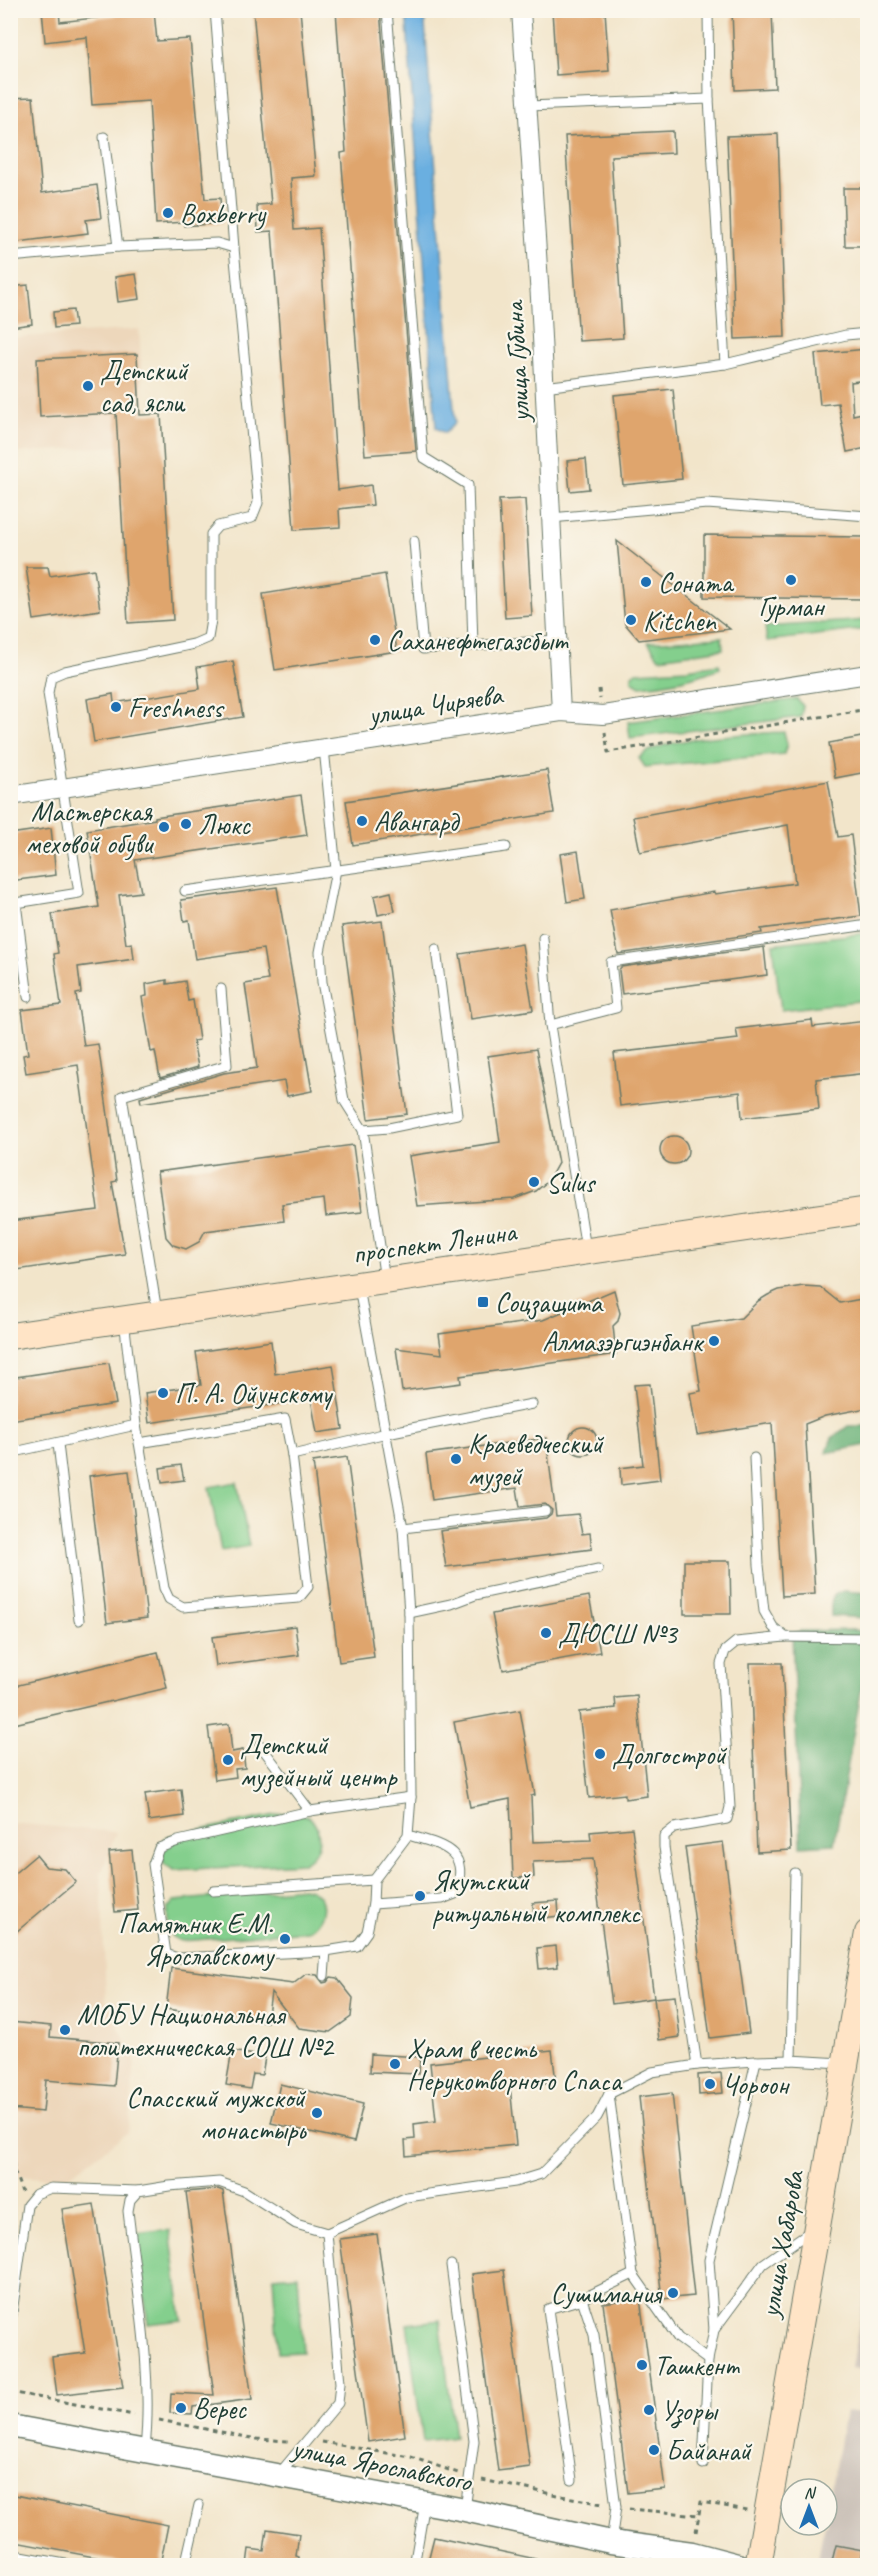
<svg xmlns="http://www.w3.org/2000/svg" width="878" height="2576" viewBox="0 0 878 2576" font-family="Caveat,sans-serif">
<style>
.built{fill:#edd7bb}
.industrial{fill:#ccc2b9}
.green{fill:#84cf8d;stroke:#528660;stroke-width:1.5}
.forest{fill:#6bb278;stroke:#457856;stroke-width:1.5}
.water{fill:#6aafe0;stroke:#44768a;stroke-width:1.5}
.building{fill:#dfa56d}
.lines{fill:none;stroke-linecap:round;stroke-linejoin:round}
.service-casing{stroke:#697868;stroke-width:11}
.minor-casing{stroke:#697868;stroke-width:20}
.tertiary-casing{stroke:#697868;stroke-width:25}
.secondary-casing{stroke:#697868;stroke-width:28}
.path{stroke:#697868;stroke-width:3;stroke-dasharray:4.5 4.5;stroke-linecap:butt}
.service{stroke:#fff;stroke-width:9}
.minor{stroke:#fff;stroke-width:18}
.tertiary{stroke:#fff;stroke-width:22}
.secondary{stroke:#ffe4c6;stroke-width:26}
.poi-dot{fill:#1f6fb2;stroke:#fbf7ec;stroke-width:2}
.labels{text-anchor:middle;stroke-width:4.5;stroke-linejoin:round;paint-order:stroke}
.poi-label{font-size:28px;fill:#1f3d34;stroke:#fbf7ec;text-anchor:start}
.street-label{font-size:28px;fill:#1f3d34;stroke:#fbf7ec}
</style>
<rect width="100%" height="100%" fill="#fbf7ec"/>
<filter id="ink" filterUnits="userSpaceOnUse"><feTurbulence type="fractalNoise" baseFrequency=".0167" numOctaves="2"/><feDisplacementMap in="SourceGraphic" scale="12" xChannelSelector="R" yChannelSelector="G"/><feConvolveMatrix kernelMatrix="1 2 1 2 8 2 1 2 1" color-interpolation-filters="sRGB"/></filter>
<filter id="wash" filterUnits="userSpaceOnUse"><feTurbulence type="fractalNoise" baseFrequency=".008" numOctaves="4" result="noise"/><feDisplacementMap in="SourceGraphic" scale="24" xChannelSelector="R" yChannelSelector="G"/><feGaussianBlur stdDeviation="1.35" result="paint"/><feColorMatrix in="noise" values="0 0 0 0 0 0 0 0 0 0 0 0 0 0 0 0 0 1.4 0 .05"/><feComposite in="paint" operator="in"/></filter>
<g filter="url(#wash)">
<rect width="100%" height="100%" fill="#f2e5ca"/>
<g class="built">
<polygon points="139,329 146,444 14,453 10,406 10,338"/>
<polygon points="10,1823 116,1832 101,1874 106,2001 135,2059 128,2132 64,2180 11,2175"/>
</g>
<polygon class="industrial" points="867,2280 867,2565 817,2566 824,2525 827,2525 827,2511 845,2412 860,2412 866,2370 851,2368"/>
<g class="green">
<polygon points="867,620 867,629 767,641 765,627"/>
<polygon points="722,637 723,649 659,658 648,642"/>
<path d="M719,664l1,4c-27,11 -51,16 -80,18l-8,-5v-6l4,-3 51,-3z"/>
<polygon points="797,699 803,706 801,717 630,738 628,722"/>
<path d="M784,732l3,12 -3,10 -139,13 -6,-9c20,-22 113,-24 145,-26z"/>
<polygon points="867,933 867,1000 781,1010 773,944"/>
<polygon points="237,1482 249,1546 221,1551 209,1487"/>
<path d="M290,1812l18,4c16,14 14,37 -5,47l-129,7 -10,-6 -4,-19 6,-8z"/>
<path d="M303,1888c26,3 25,32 4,43l-125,10c-16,-3 -15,-19 -14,-32l7,-8z"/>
<polygon points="170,2230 182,2320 148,2324 136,2234"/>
<polygon points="298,2275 303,2352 278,2353 273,2277"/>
<polygon points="440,2320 455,2437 423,2441 407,2324"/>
</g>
<g class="forest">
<polygon points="848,1426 867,1426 867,1445 826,1453 832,1438"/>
<path d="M844,1591l23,2v25l-36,-2c0,-14 -2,-22 13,-25z"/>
<polygon points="856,1630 867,1634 867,1657 834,1844 801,1846 792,1635 800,1631"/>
</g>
<polygon class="water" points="406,11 424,11 455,423 445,433 436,428"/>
<g id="blocks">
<g class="building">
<polygon points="42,10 59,10 60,22 154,11 157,41 190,39 205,199 220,198 222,223 184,226 184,222 156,224 149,101 92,105 87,37 45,42"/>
<polygon points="253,10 300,10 316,176 291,178 294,230 319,228 338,490 371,485 373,505 339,509 340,527 294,530 272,231 258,232 257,205 271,204"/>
<polygon points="336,10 380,10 416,451 365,455 341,153 346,152"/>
<polygon points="552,10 605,10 609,71 556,75"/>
<polygon points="732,10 772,10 775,88 735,90"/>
<polygon points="33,97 42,193 97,185 101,218 86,220 88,233 10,243 10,98"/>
<polygon points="673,131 674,153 611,156 623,338 579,341 565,136"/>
<polygon points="778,134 785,337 735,339 727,136"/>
<polygon points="843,188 867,188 867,246 845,246"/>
<polygon points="136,274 140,299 118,302 115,277"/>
<polygon points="28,285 32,324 10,327 10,287"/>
<polygon points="73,310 75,326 54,328 53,312"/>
<polygon points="867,349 867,380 851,382 853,415 867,412 867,448 847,452 838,403 820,405 815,354"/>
<polygon points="137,354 140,415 161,414 173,620 128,623 116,413 40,417 37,359"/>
<polygon points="673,389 682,479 623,485 614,395"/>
<polygon points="586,459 589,489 570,491 567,461"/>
<polygon points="525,499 532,616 505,618 499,500"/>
<polygon points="704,535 864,537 864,599 704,597"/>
<polygon points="617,541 698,604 730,629 639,640 625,624"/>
<polygon points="26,567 48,567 50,576 94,569 100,610 34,620"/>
<polygon points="385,574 397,651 275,670 263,594"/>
<polygon points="233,661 243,717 94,742 87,699 113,694 114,703 200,689 197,667"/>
<polygon points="867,736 867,772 835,778 829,743"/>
<polygon points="547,770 554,813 353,845 346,801"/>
<polygon points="828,781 838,837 851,835 861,916 761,929 762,933 618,954 610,910 714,892 715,894 795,883 788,825 640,852 633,817"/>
<polygon points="301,795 307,835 135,860 141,892 119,895 126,944 132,943 134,959 78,967 81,993 76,994 84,1046 98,1044 117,1181 112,1182 125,1254 10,1271 10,1221 98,1210 78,1065 26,1073 23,1055 28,1054 22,1010 61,1005 54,954 58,953 52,914 99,907 87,830 155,819 155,817"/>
<polygon points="51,828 56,875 10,881 10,834"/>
<polygon points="578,851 585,899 567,902 560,854"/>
<polygon points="277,887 312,1091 287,1096 284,1081 141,1103 140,1098 224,1073 257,1068 245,984 268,980 263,949 195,959 189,920 184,921 181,900"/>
<polygon points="391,892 395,911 378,915 374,896"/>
<polygon points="382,921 407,1114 368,1119 342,926"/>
<polygon points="522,944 533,1010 471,1019 460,954"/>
<polygon points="764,947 767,975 622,994 619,970 621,967"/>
<polygon points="167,980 167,984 185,981 188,1001 193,1000 199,1040 193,1041 198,1067 160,1078 155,1051 151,1052 142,997 147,996 146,984"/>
<polygon points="812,1020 813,1027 867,1021 867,1073 816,1079 819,1109 742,1118 740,1092 620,1106 614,1053 738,1039 736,1029"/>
<polygon points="536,1049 558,1163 548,1181 536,1191 514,1199 417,1206 409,1156 500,1142 488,1056"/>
<circle cx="674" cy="1150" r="14"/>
<polygon points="353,1145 362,1212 326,1216 324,1199 282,1204 284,1221 205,1231 199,1242 186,1249 173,1245 166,1237 157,1172"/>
<polygon points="803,1286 820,1287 840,1303 867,1298 867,1408 825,1416 805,1424 815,1594 782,1596 772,1423 697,1435 690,1393 701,1391 691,1326 741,1318 758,1301 768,1295 779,1290"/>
<polygon points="614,1290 620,1313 618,1321 613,1326 616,1354 460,1376 461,1383 402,1391 396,1348 442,1354 439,1334 543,1320"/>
<polygon points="271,1341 275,1374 333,1365 343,1429 317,1433 311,1399 149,1423 145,1393 201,1385 196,1352"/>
<polygon points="109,1363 116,1404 10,1420 10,1378"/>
<polygon points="650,1384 660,1480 621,1485 620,1468 643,1465 634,1385"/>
<circle cx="583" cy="1441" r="14"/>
<polygon points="546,1438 556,1516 578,1514 582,1534 590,1533 592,1549 446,1567 440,1531 546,1518 551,1514 552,1510 545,1504 520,1507 517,1488 432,1500 426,1454"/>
<polygon points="347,1457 374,1657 339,1662 313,1462"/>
<polygon points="181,1465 184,1480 162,1483 160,1468"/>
<polygon points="129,1471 147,1618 107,1623 89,1476"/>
<polygon points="684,1561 730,1561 731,1614 684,1614"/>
<polygon points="589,1596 600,1652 503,1670 492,1614"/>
<polygon points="295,1626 299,1655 216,1666 212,1637"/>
<polygon points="158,1652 167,1688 10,1725 10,1687"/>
<polygon points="750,1663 782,1663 791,1850 757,1852"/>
<polygon points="637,1696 647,1796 625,1799 625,1794 589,1798 579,1712 616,1708 615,1698"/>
<polygon points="520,1710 535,1795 531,1796 533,1842 591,1840 590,1832 632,1828 654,1998 612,2004 593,1859 533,1862 534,1877 513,1878 510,1799 470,1807 454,1722"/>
<polygon points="229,1724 232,1752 243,1750 245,1768 235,1769 236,1777 215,1780 208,1727"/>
<polygon points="181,1789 184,1816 149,1821 145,1794"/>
<polygon points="723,1842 749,2033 710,2038 685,1847"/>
<polygon points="132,1850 138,1910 115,1912 109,1852"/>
<polygon points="36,1855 46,1867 65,1869 76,1882 10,1937 10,1877"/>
<polygon points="558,1901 559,1916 534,1919 533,1903"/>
<polygon points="556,1946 558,1967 539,1969 537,1948"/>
<polygon points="171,1968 293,1984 306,1974 317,1975 323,1983 327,1982 331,1977 337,1978 353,1998 351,2017 330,2032 299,2028 271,1992 267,2022 166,2009"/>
<polygon points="675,1996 680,2037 659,2040 654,1998"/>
<polygon points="10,2022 51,2026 50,2037 118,2043 114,2086 46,2080 43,2112 10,2109"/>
<polygon points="552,2050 556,2082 510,2086 516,2145 406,2156 405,2140 415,2139 414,2124 436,2121 430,2063"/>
<polygon points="232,2051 265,2057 262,2075 253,2074 250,2089 226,2085"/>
<polygon points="371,2054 420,2057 419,2074 370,2072"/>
<polygon points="721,2073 723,2093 699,2095 698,2075"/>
<polygon points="280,2084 363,2104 354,2142 271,2123"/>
<polygon points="672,2093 694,2296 662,2299 639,2097"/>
<polygon points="218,2189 223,2191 252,2399 193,2407 192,2414 170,2413 171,2393 214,2395 186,2192"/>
<polygon points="94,2204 123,2387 57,2395 52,2357 85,2353 62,2209"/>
<polygon points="377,2234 405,2436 368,2442 340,2239"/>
<polygon points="504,2270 530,2467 498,2471 472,2274"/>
<polygon points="640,2298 665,2489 628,2493 603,2303"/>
<polygon points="10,2494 168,2525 160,2565 136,2565 10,2541"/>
<polygon points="267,2529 299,2534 296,2556 299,2557 299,2565 247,2565 249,2549 264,2551"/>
<polygon points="434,2537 536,2559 536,2565 427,2565"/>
<polygon points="836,2545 863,2550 860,2565 831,2565"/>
</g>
</g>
</g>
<g filter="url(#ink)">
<use href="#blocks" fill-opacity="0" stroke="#697868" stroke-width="1.5"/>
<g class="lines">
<g class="service-casing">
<g id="service">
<polyline points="215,10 234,248"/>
<polyline points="387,10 423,457 468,485 473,645"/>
<polyline points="708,10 709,99"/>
<polyline points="528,106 709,99 725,364 544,387"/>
<polyline points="104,137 118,247"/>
<polyline points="10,257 118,247 217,243 234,248 258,503 252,518 218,526 211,534 211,620 208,638 194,644 65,671 51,677 48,693 79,893 16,903 28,997"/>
<polyline points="725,364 846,335 868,333"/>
<polyline points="551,518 707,504 868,516"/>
<polyline points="414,541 423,649 557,640"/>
<polyline points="324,748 336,870 320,952 322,982 344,1100 363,1130 385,1280"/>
<polyline points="185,891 506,847"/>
<polyline points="543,938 550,1025 586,1249"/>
<polyline points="550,1025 616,1008 611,962 868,925"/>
<polyline points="363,1130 389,1128 457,1114 436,949"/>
<polyline points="359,1288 403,1528 409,1613 451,1604 475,1595 598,1569"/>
<polyline points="157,1312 122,1096 227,1065 221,989"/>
<polyline points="136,1425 164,1588 169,1599 183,1607 299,1598 308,1587 292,1455 285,1419 139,1443"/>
<polyline points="58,1444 79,1620"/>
<polyline points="10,1453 136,1425 124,1319"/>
<polyline points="292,1455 387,1433 532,1404"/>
<polyline points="754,1458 759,1565 764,1611 773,1627 785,1637 868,1638"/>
<polyline points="403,1528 545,1511"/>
<polyline points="260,1745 310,1811"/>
<polyline points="213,1891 374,1880"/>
<path d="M373,1904l69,-5 13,-5c17,-44 -13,-49 -47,-59"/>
<polyline points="326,1951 177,1958 166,1954 153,1864 159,1848 178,1841 310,1811 411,1797"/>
<polyline points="324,1976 326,1951 357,1946 367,1932 373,1904 374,1880 408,1835 411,1797 409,1613"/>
<polyline points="791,2060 795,1873"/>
<polyline points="697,2065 664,1847 664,1836 674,1828 727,1819 730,1807 721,1664 725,1651 736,1642 785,1637"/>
<polyline points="451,2265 474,2441 465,2510"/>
<polyline points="633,2274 678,2338 708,2360"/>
<polyline points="582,2299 633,2274 609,2094"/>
<polyline points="10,2328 27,2205 36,2194 51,2188 138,2191"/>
<polyline points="714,2330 709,2260 756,2061"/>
<path d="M145,2449c8,-79 -8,-159 -17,-238l2,-11 8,-9 31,-5 50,-4 25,9 52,33 31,9 80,-36 108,-15 26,-8 56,-57 12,-23 43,-22 45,-7 59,-4 35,-1 51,3"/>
<polyline points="703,2464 708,2360 714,2330 763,2264 812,2230"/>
<polyline points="279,2474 338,2403 340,2383 327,2233"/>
<polyline points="572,2480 548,2309 582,2299 594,2335 616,2507 611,2542"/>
<polyline points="10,2554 76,2566"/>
<polyline points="185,2566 199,2505"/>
<polyline points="414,2566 425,2503"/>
</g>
</g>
<g class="minor-casing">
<g id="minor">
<polyline points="521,10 540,298 561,712"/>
<polyline points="10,796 561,712 603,715 868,674"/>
</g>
</g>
<g class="tertiary-casing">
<polyline id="tertiary" points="10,2426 465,2510 611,2542 692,2553 741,2566"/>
</g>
<g class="secondary-casing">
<g id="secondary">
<polyline points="10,1336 868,1210"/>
<polyline points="758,2566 868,1933"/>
</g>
</g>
<g class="path">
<polyline points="599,689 600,699"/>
<polyline points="605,732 608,752 868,709"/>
<polyline points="11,2109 14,2171 22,2192"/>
<polyline points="10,2392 134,2415"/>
<polyline points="159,2420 257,2439 288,2441"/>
<polyline points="322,2442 411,2457 458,2473"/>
<polyline points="482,2480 602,2504"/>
<polyline points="629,2509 699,2515"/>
<polyline points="696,2532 701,2502 747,2510"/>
</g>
<use href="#service" class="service"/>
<use href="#minor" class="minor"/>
<use href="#tertiary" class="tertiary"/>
<use href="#secondary" class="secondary"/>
</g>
</g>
<g class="poi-dot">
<circle cx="168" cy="213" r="6"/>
<circle cx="88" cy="386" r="6"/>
<circle cx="791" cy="580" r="6"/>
<circle cx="646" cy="582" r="6"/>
<circle cx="631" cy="620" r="6"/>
<circle cx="375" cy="640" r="6"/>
<circle cx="116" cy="707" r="6"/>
<circle cx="362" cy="821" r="6"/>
<circle cx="186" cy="824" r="6"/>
<circle cx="164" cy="827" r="6"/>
<circle cx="534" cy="1182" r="6"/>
<rect x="477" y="1296" width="12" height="12" rx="3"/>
<circle cx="714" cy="1341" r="6"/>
<circle cx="163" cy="1393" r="6"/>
<circle cx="456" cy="1459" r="6"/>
<circle cx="546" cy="1633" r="6"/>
<circle cx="600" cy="1754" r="6"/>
<circle cx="228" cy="1760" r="6"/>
<circle cx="420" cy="1896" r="6"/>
<circle cx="285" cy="1939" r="6"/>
<circle cx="65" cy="2030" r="6"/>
<circle cx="395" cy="2064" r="6"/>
<circle cx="710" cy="2084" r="6"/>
<circle cx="317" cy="2113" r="6"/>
<circle cx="673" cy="2293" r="6"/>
<circle cx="642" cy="2365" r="6"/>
<circle cx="181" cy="2408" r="6"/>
<circle cx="649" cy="2410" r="6"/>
<circle cx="654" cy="2450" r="6"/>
</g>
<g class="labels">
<g class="poi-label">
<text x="180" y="223">Boxberry</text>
<text x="100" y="380">Детский<tspan x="100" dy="32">сад, ясли</tspan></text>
<text x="658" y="592">Соната</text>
<text x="791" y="616" text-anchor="middle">Гурман</text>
<text x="643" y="630">Kitchen</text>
<text x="387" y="650">Саханефтегазсбыт</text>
<text x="128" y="717">Freshness</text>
<text x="152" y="821" text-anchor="end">Мастерская<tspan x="152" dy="32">меховой обуви</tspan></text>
<text x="374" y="831">Авангард</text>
<text x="198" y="834">Люкс</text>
<text x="546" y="1192">Sulus</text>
<text x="495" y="1312">Соцзащита</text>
<text x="702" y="1351" text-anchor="end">Алмазэргиэнбанк</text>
<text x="175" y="1403">П. А. Ойунскому</text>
<text x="468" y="1453">Краеведческий<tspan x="468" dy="32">музей</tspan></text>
<text x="558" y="1643">ДЮСШ №3</text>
<text x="240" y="1754">Детский<tspan x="240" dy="32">музейный центр</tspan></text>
<text x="612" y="1764">Долгострой</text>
<text x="432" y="1890">Якутский<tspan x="432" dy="32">ритуальный комплекс</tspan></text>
<text x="273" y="1933" text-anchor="end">Памятник Е.М.<tspan x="273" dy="32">Ярославскому</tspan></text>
<text x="77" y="2024">МОБУ Национальная<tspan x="77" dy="32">политехническая СОШ №2</tspan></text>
<text x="407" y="2058">Храм в честь<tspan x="407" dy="32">Нерукотворного Спаса</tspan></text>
<text x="722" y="2094">Чороон</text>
<text x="305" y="2107" text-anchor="end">Спасский мужской<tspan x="305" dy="32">монастырь</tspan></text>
<text x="661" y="2303" text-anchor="end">Сушимания</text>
<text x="654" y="2375">Ташкент</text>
<text x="193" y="2418">Верес</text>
<text x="661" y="2420">Узоры</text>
<text x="666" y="2460">Байанай</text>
</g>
<g class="street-label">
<text transform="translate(516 362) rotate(-93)" y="10">улица Губина</text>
<text transform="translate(435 704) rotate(-9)" y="10">улица Чиряева</text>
<text transform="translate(434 1242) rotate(-8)" y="10">проспект Ленина</text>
<text transform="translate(781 2244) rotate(-80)" y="10">улица Хабарова</text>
<text transform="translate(382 2464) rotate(11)" y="10">улица Ярославского</text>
</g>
</g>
<rect width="878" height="2576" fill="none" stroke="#fbf7ec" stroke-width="36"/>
<g transform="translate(809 2507)"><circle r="28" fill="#fbf7ec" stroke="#a3ada2" stroke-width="1.5"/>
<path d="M0-4.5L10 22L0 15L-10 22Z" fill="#1f6fb2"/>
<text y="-9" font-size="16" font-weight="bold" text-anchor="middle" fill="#1f3d34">N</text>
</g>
</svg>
